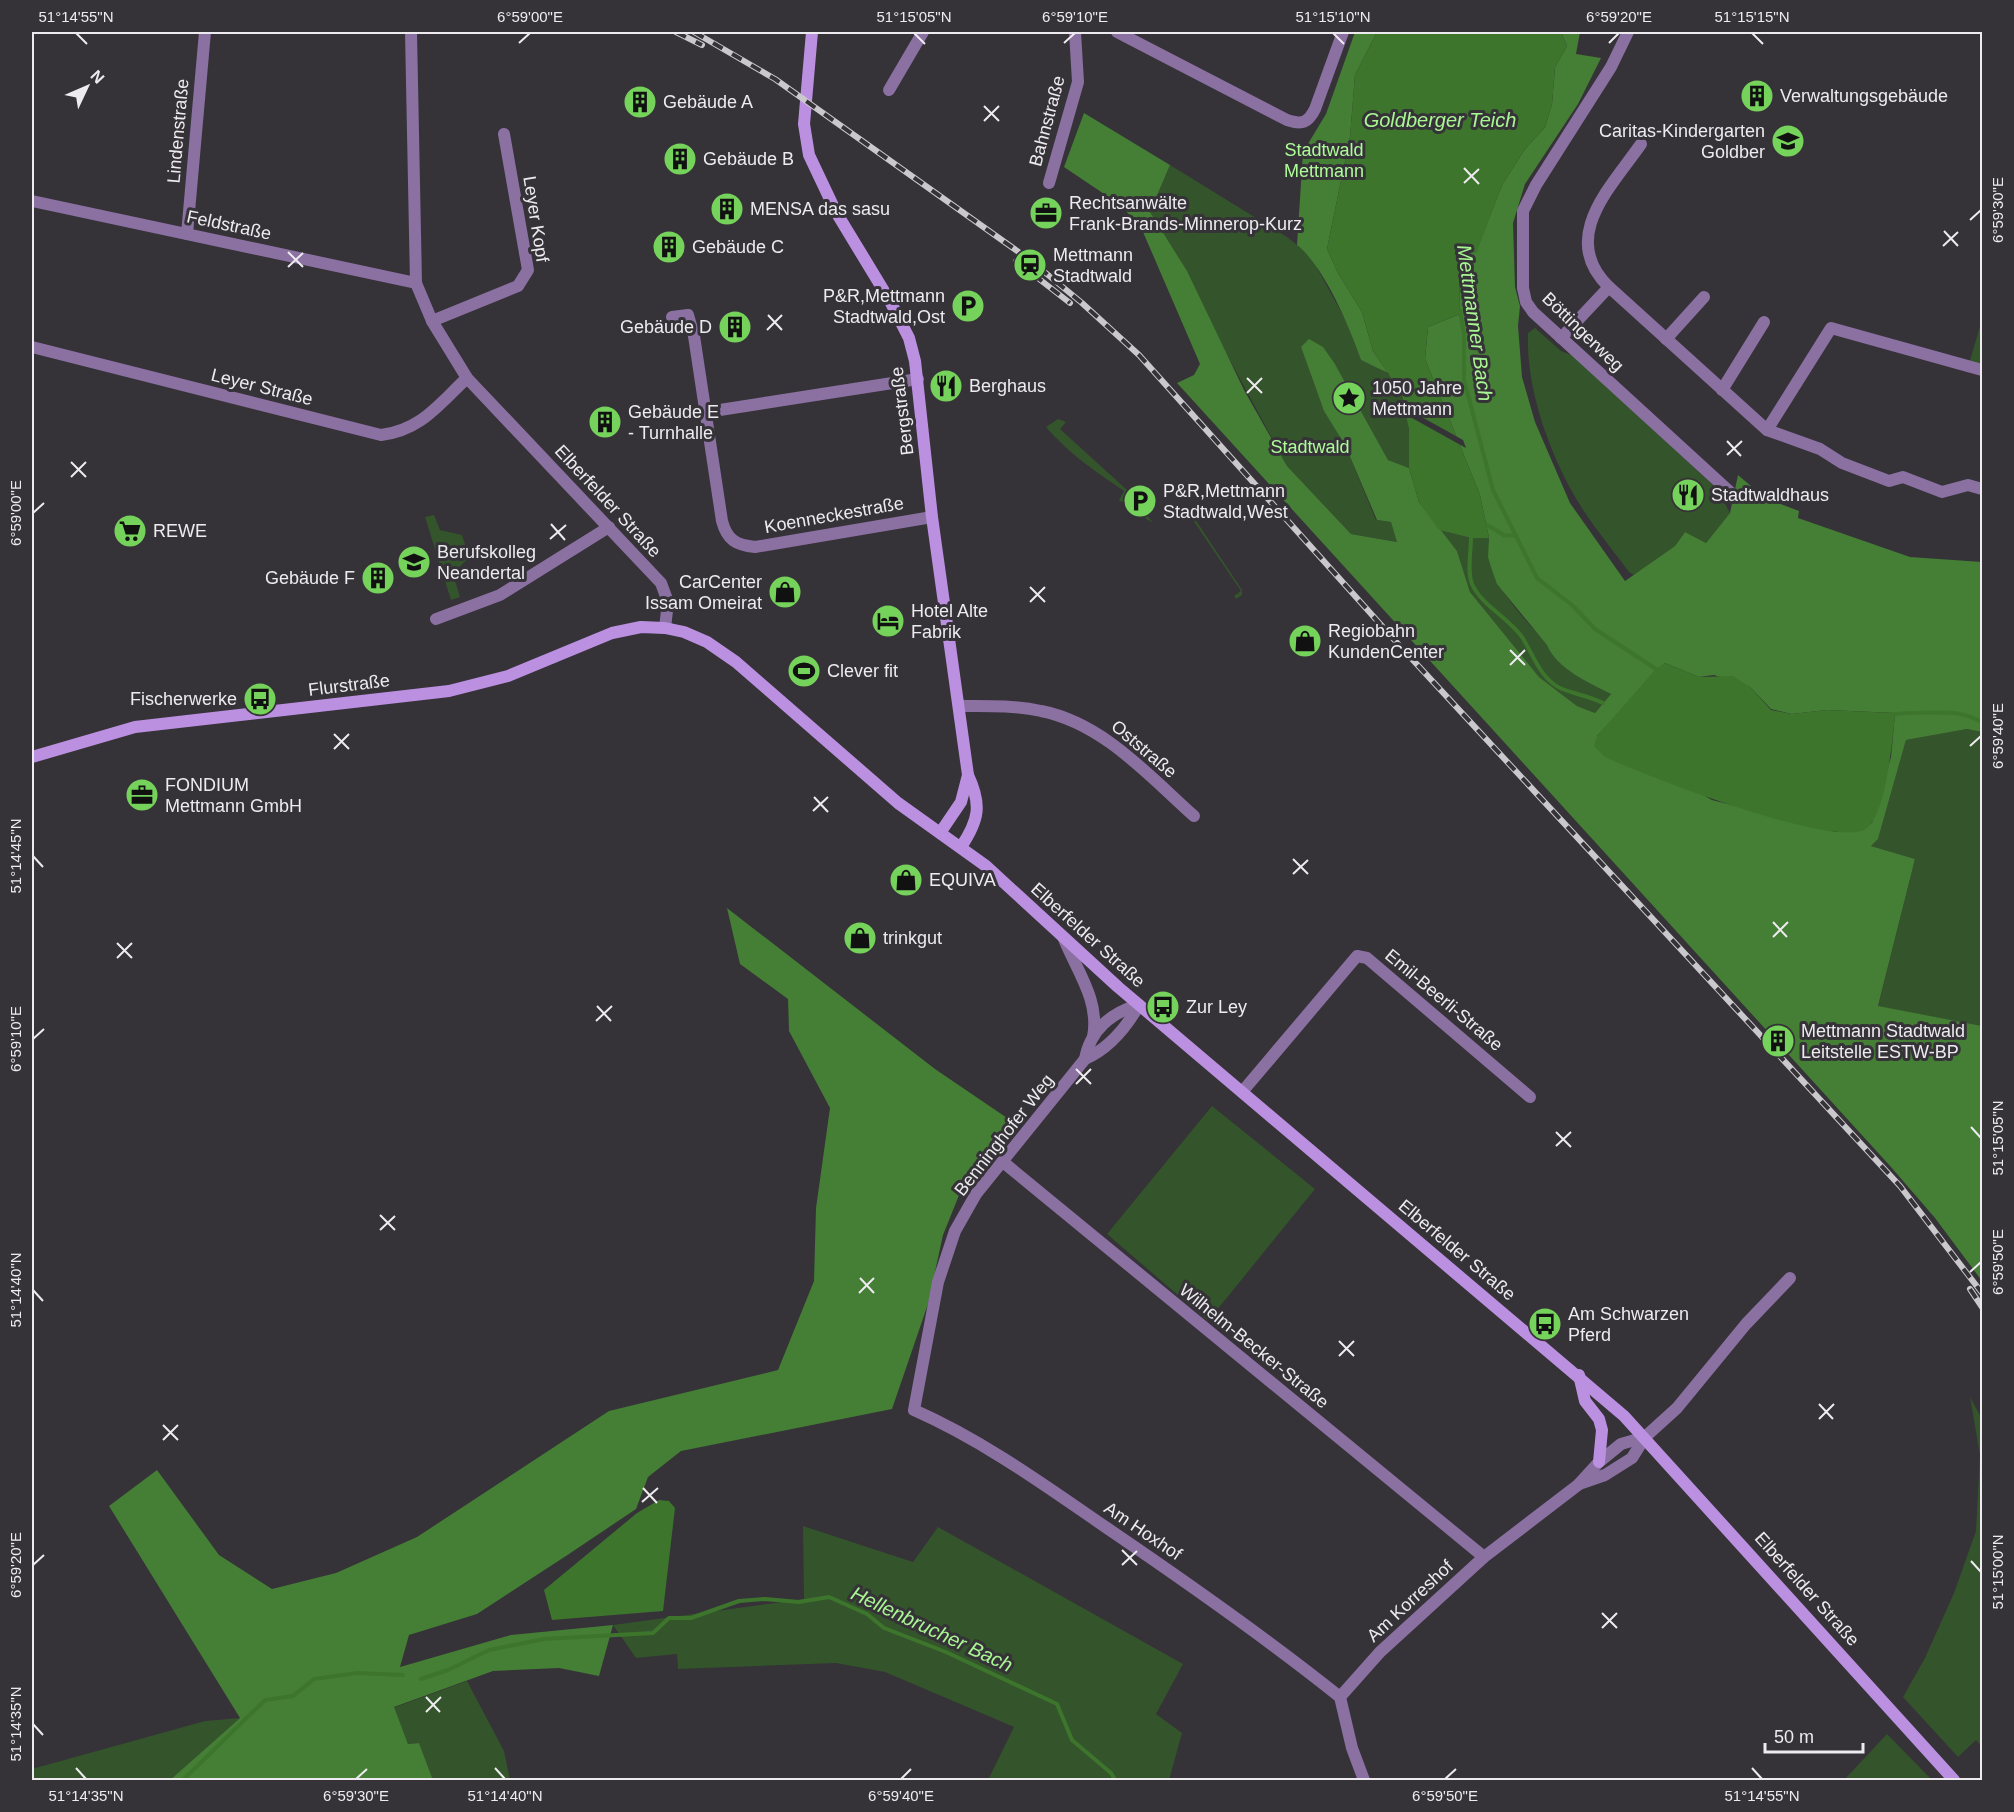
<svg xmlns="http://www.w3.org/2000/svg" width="2014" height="1812" viewBox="0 0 2014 1812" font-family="Helvetica,sans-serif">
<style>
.green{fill:#34542b}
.forest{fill:#457e35;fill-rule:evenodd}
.water{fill:#3d752d}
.pier{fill:#353238}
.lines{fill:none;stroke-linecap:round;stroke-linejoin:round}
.stream{stroke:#3d752d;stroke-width:4}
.street{stroke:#8b70a2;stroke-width:12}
.secondary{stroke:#bc90e1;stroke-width:12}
.rail-casing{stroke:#cbc8cd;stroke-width:6}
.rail{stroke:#353238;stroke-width:4;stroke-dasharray:11;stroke-linecap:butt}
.ticks{fill:none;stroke:#edebef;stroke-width:2}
.labels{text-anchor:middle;stroke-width:6;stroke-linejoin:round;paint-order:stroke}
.poi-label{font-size:18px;fill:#edebef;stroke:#353238;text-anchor:start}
.street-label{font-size:18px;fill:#edebef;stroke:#353238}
.park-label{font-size:18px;fill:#aefc98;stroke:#353238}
.water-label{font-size:20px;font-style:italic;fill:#a9f693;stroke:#353238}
.neatline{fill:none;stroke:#edebef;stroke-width:2}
.ticks-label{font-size:15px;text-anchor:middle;fill:#edebef}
</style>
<rect width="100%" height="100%" fill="#353238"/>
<g class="green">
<path d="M1170,165l117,72 23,18 40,73 11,32c8,4 19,7 26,13 26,19 22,67 22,95l-21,-8 -53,-96 -34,-17 21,58 23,40 31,75 15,2 7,20 -47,-8 -64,-68 -137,-254z"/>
<polygon points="1982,319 1982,368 1969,364"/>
<path d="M1535,328l26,23 13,5 143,133 13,24 -24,30 -21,-11 -10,14 -41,29 -5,-3c-20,-27 -43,-54 -59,-84 -24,-45 -44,-103 -42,-155z"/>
<path d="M1058,419l8,3 -6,7 67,61 26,33 -8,-5v-4l-8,-5 -5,-11 -11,4 -2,-2 5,-9c-28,-19 -56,-38 -78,-64z"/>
<polygon points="1187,507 1242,590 1242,595 1236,599 1234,596 1241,591 1187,511 1178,513"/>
<polygon points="434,515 440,530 462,535 469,557 453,574 460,597 451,600 425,517"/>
<path d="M1439,530l32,8h18c-2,46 30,74 59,107 9,24 42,38 63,49l-16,19 -18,-7 -38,-29 -69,-85 -13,-41z"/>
<polygon points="1967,729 1982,732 1982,1026 1878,1007 1915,859 1871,846 1878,839 1906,740"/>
<polygon points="1212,1106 1315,1189 1208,1321 1107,1234"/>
<polygon points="1970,1397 1982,1419 1982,1747 1976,1740 1958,1757 1903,1697 1925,1658 1954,1593 1976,1531 1980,1455"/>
<polygon points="803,1526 913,1562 938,1527 1183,1664 1156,1714 1182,1733 1169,1780 988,1780 1014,1727 885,1672 836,1663 678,1669 677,1654 636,1658 613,1625 804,1599"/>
<polygon points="467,1681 504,1751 510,1780 433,1780 419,1743 408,1744 393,1708"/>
<polygon points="240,1718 170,1780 32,1780 32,1769 205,1721"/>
<polygon points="1887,1734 1932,1780 1844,1780"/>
</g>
<g class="forest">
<path d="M1355,32h22l-22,43 -5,62 -23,112 11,24 24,39 11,39 15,22 -27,-13c-11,-32 -37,-94 -64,-115l6,-93 23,-38z"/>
<path d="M1561,32h19l-4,22 25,4 -23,46 -53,80 -12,39 2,64 5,19 -2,20 4,51 13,45 35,81 55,78 50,-35 10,-14 21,11 24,-30 8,-38 27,23 34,13 -1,7 112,39 72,5v170l-15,-3 -61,11 -28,99 -7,7 44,13 -37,147 104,20v255l-47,-63 -44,-51 -714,-784 17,-8 6,-11 -57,-132 -21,-26 -58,-39 20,-54 86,52 -20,47 37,59 57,119 43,76 64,68 46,8 -6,-20 -14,-2 -32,-75 -21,-34 -23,-64 8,-8 14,8 12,17 53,96 21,8 10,34 38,49 13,41 69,85 38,29 18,7 16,-19c-22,-11 -54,-25 -64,-49l-50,-61 -5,-14 -4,-13 1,-19 -9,-43 -55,-136 3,-32 32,-13 -1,-59 17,-3 26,-67 23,-36 20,-22 7,-23 3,-37 12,-21zM1665,663l34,14 15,-2 36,12 21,22 21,5 35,-4 68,3 -4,44 -19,66 -36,9 -124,-32 -115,-64z"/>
<polygon points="727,908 935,1069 1013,1122 968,1173 943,1235 928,1304 892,1409 681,1451 648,1477 636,1509 569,1554 477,1614 409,1635 400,1667 511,1635 613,1625 599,1676 559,1668 493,1671 394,1707 408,1744 419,1743 433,1780 170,1780 240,1718 109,1506 157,1470 219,1555 272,1589 336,1573 417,1537 609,1411 778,1370 814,1281 816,1208 830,1108 789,1031 788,999 740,964"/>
</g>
<g class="water">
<polygon points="1377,32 1561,32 1567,46 1555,67 1552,104 1545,127 1525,149 1502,185 1476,253 1459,255 1460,314 1428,327 1425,359 1480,495 1489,538 1471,538 1439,530 1419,502 1409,468 1409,430 1402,394 1373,351 1362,312 1338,273 1327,249 1350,137 1355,75"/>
<path d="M1665,663l34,14 34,-1 17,11 21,23 21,4 35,-4 68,3c-2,25 -9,100 -28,115 -28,24 -225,-54 -262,-71l-11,-11 3,-10 59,-67z"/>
<polygon points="659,1500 669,1501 675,1508 663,1611 552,1620 544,1590 637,1513"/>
</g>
<polygon class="pier" points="1402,406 1463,440 1466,448 1403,413"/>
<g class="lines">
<g class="stream">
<polyline points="1460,311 1464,334 1464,380 1493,490 1537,578 1572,605 1595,629 1659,671"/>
<polyline points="1487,525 1504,535 1516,536"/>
<path d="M1471,538c0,13 -4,34 1,46 10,22 36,33 50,53 11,17 18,41 38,51 14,6 29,8 43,15"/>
<path d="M1892,715c6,-3 60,-3 68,-1 8,1 15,5 22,8"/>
<polyline points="421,1679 448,1670 489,1650 544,1639 653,1633 669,1618 691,1618 739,1601 765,1599 799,1602 829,1597 867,1614 884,1628 946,1652 1057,1704 1072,1740 1111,1773 1115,1780"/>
<polyline points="183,1780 265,1700 293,1696 314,1679 357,1673 403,1675"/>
</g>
<g class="street">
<polyline points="411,32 416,283 432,321 467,378 661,583 668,602 665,628"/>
<path d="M1117,32l170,88c15,5 21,3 28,-11l28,-77"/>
<polyline points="1628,32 1611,67 1536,185 1523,211 1523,288 1526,302 1533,312 1731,493"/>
<polyline points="889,90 923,32"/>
<polyline points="1049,183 1078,82 1075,32"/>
<polyline points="32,201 416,283"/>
<polyline points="187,234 205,32"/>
<path d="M1609,287c-51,-49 2,-100 32,-143"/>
<path d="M672,317l16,-2 6,21 28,185c5,19 14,24 33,26l177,-30"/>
<polyline points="432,321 518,286 528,270 504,134"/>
<polyline points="1561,338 1609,287 1767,430 1820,449 1842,463 1889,481 1903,477 1942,492 1968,485 1982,489"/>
<polyline points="1666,339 1704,297"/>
<path d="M32,347l349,88c40,-5 57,-30 86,-57"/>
<polyline points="1722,390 1764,322"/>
<polyline points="707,412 918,379"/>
<polyline points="1767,430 1831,328 1982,370"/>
<polyline points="436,619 500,595 609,527"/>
<path d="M959,706c27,0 55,-1 82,5 62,12 108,65 153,105"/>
<path d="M1064,939c13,32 36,62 29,98"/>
<path d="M1139,1005c-13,23 -29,43 -54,54l-109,135 -21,37 -17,51 -24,128c68,30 129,74 190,116 81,55 160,110 236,171"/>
<path d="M1085,1059c5,-29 27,-47 54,-54"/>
<polyline points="1242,1092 1357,956 1367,958 1530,1097"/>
<polyline points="1003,1162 1484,1557"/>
<polyline points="1579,1484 1605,1475 1632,1458 1645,1437 1677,1408 1746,1324 1790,1278"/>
<polyline points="1340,1697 1380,1652 1484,1557 1578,1485 1599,1462 1621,1444 1645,1437"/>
<polyline points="1340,1697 1352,1748 1364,1780"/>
</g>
<g class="secondary">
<path d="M812,32l-8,92 5,31 27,57 54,89 19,37 6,23 17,156 36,258c14,30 11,45 -7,72"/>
<polyline points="32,757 135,727 449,691 508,676 612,633 641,627 665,628 684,632 707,642 736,662 898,803 986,866 1118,987 1624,1416 1954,1780"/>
<polyline points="940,833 961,802 968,775"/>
<polyline points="1579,1375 1585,1401 1599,1419 1602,1430 1599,1462"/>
</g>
<g class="rail-casing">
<g id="rail">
<polyline points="676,32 702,45"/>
<polyline points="694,32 775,79 1030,260 1082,303 1139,355 1399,645 1900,1186 1982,1293"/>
<polyline points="1016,261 1070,303"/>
<polyline points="1970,1289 1982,1307"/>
</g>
</g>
<use href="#rail" class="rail"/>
</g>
<path class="ticks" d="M76,33l11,11M914,33l11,11M1333,33l11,11M1752,33l11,11M519,43l11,-10M1064,43l11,-10M1609,43l10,-10M984,106l15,15M984,121l15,-15M1464,168l15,16M1464,183l15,-14M1970,220l11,-10M1944,231l14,15M1943,246l15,-14M288,252l15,15M288,267l15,-14M768,315l14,15M767,330l15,-15M1247,378l15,15M1247,393l15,-15M1727,441l14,15M1727,455l15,-14M71,462l15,15M71,477l15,-15M33,513l11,-10M551,524l14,16M550,539l16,-14M1030,587l15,15M1030,602l15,-15M1510,650l15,15M1510,665l15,-15M334,734l15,15M1970,746l11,-10M334,749l15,-15M814,797l14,15M813,811l15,-14M33,856l10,11M1293,859l15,15M1293,874l15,-14M1773,922l14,15M1773,937l15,-15M117,943l15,15M117,958l15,-15M597,1006l14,15M596,1021l16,-15M33,1039l11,-10M1076,1069l15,15M1076,1084l15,-15M1971,1127l10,11M1556,1132l15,15M1556,1146l15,-14M380,1215l15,15M380,1230l15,-14M1970,1272l11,-10M860,1278l14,15M33,1290l10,11M859,1293l15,-15M1339,1341l15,15M1339,1356l15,-15M1819,1404l14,15M1819,1419l15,-15M163,1425l15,15M163,1440l15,-15M643,1488l14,15M642,1502l16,-14M1122,1550l15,15M1971,1561l10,11M33,1565l11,-10M1122,1565l15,-14M1602,1613l15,15M1602,1628l15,-15M426,1697l14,15M426,1712l15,-15M33,1724l10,11M76,1768l10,11M495,1768l10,11M1752,1768l10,11M356,1779l11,-10M901,1779l10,-10M1445,1779l11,-10"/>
<defs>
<g id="building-disc" transform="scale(1.725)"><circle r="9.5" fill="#75d25a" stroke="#353238"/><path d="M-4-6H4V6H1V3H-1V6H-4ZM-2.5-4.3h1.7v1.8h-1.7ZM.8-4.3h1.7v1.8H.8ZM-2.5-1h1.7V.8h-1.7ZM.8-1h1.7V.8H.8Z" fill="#111"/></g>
<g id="school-disc" transform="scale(1.725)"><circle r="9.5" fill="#75d25a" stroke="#353238"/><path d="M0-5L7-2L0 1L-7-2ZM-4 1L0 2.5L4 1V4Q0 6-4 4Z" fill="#111"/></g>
<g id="office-disc" transform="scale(1.725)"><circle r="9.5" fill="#75d25a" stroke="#353238"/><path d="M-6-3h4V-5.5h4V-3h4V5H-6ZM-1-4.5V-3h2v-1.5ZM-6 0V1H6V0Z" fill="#111"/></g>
<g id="station-disc" transform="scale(1.725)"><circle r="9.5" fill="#75d25a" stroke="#353238"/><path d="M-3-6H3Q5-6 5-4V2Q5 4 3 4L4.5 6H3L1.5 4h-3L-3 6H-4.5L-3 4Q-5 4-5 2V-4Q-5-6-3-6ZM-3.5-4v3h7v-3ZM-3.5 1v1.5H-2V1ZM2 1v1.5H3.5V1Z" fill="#111"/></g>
<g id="parking-disc" transform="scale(1.725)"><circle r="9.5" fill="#75d25a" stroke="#353238"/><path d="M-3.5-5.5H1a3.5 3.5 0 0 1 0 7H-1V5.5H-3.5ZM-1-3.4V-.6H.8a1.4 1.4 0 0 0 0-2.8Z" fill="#111"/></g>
<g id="restaurant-disc" transform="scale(1.725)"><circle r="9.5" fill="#75d25a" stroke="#353238"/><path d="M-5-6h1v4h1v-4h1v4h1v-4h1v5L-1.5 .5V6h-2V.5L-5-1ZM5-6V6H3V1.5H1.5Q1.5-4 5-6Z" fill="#111"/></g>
<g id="sight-disc" transform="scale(1.725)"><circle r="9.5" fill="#75d25a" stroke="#353238"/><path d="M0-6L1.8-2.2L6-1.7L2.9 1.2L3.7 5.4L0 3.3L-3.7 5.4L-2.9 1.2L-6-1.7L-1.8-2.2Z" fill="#111"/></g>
<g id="supermarket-disc" transform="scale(1.725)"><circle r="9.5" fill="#75d25a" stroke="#353238"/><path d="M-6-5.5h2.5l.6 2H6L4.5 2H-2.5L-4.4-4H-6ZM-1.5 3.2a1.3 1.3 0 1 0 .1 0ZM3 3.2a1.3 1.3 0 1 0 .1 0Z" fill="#111"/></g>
<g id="shop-disc" transform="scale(1.725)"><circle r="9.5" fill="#75d25a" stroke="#353238"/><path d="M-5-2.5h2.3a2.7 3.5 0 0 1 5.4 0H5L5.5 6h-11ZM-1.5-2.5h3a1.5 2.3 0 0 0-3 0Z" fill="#111"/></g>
<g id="hotel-disc" transform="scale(1.725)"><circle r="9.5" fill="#75d25a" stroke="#353238"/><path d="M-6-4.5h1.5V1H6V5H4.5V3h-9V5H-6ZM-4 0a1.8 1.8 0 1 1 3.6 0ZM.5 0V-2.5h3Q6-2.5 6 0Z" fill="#111"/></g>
<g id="stadium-disc" transform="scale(1.725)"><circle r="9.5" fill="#75d25a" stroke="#353238"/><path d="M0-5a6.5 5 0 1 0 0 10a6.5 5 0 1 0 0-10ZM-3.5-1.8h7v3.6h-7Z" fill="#111"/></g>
<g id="bus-disc" transform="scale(1.725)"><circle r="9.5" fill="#75d25a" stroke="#353238"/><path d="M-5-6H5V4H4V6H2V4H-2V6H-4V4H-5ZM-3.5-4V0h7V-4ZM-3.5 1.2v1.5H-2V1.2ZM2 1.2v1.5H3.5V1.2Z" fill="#111"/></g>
</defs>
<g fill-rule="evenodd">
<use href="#building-disc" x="1757" y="96"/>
<use href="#building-disc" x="640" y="102"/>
<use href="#school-disc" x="1788" y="141"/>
<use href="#building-disc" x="680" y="159"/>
<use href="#building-disc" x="727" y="209"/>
<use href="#office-disc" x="1046" y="213"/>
<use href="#building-disc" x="669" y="247"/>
<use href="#station-disc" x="1030" y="265"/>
<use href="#parking-disc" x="968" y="306"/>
<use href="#building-disc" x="735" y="327"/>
<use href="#restaurant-disc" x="946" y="386"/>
<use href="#sight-disc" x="1349" y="398"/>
<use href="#building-disc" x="605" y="422"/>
<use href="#restaurant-disc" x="1688" y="495"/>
<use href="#parking-disc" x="1140" y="501"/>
<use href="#supermarket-disc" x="130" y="531"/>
<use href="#school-disc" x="414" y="562"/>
<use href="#building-disc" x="378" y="578"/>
<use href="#shop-disc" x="785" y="592"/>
<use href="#hotel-disc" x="888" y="621"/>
<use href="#shop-disc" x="1305" y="641"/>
<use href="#stadium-disc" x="804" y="671"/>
<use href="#bus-disc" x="260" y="699"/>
<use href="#office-disc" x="142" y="795"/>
<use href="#shop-disc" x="906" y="880"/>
<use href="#shop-disc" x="860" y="938"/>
<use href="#bus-disc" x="1163" y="1007"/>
<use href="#building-disc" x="1778" y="1041"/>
<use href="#bus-disc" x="1545" y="1324"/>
</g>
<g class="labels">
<g class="poi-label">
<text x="1780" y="102">Verwaltungsgebäude</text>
<text x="663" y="108">Gebäude A</text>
<text x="1765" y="137" text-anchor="end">Caritas-Kindergarten<tspan x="1765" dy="21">Goldber</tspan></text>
<text x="703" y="165">Gebäude B</text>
<text x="1069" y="209">Rechtsanwälte<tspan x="1069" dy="21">Frank-Brands-Minnerop-Kurz</tspan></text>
<text x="750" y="215">MENSA das sasu</text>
<text x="692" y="253">Gebäude C</text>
<text x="1053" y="261">Mettmann<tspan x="1053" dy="21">Stadtwald</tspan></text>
<text x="945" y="302" text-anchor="end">P&amp;R,Mettmann<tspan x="945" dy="21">Stadtwald,Ost</tspan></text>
<text x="712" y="333" text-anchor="end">Gebäude D</text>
<text x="969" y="392">Berghaus</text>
<text x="1372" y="394">1050 Jahre<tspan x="1372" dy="21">Mettmann</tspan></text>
<text x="628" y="418">Gebäude E<tspan x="628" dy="21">- Turnhalle</tspan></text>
<text x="1163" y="497">P&amp;R,Mettmann<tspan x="1163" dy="21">Stadtwald,West</tspan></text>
<text x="1711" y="501">Stadtwaldhaus</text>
<text x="153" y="537">REWE</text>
<text x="437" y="558">Berufskolleg<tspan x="437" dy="21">Neandertal</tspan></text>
<text x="355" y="584" text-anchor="end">Gebäude F</text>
<text x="762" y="588" text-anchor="end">CarCenter<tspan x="762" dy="21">Issam Omeirat</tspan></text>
<text x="911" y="617">Hotel Alte<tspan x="911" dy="21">Fabrik</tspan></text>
<text x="1328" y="637">Regiobahn<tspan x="1328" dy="21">KundenCenter</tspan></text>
<text x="827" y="677">Clever fit</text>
<text x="237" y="705" text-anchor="end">Fischerwerke</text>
<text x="165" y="791">FONDIUM<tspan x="165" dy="21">Mettmann GmbH</tspan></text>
<text x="929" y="886">EQUIVA</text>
<text x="883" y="944">trinkgut</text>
<text x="1186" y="1013">Zur Ley</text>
<text x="1801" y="1037">Mettmann Stadtwald<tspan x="1801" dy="21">Leitstelle ESTW-BP</tspan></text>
<text x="1568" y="1320">Am Schwarzen<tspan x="1568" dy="21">Pferd</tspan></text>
</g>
<g class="street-label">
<text transform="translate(1047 121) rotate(-75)" y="6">Bahnstraße</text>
<text transform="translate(178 131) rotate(-85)" y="6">Lindenstraße</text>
<text transform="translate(536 219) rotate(81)" y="6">Leyer Kopf</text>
<text transform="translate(229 225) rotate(12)" y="6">Feldstraße</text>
<text transform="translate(1583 332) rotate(44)" y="6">Böttingerweg</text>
<text transform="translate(262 387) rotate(14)" y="6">Leyer Straße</text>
<text transform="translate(902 411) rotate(-97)" y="6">Bergstraße</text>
<text transform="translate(608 501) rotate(47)" y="6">Elberfelder Straße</text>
<text transform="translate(834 515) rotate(-10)" y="6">Koenneckestraße</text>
<text transform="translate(349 685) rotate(-7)" y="6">Flurstraße</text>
<text transform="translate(1144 749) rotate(40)" y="6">Oststraße</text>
<text transform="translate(1088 935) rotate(42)" y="6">Elberfelder Straße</text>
<text transform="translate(1444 1000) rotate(40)" y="6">Emil-Beerli-Straße</text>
<text transform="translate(1004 1135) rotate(-52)" y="6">Benninghofer Weg</text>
<text transform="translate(1457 1250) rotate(40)" y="6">Elberfelder Straße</text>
<text transform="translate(1254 1346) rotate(39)" y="6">Wilhelm-Becker-Straße</text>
<text transform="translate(1143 1531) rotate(34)" y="6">Am Hoxhof</text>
<text transform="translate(1807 1589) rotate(48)" y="6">Elberfelder Straße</text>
<text transform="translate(1410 1601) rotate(-43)" y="6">Am Korreshof</text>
</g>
<g class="park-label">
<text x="1324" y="156">Stadtwald<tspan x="1324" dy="21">Mettmann</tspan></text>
<text x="1310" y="453">Stadtwald</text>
</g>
<g class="water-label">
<text x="1440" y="127">Goldberger Teich</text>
<text transform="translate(1475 323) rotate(82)" y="7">Mettmanner Bach</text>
<text transform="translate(932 1629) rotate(25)" y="7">Hellenbrucher Bach</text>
</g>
</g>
<rect width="2014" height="1812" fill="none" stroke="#353238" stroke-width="66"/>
<g transform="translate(87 87) rotate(46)" stroke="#353238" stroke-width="4.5" paint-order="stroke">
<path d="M0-4.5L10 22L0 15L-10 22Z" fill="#edebef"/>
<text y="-9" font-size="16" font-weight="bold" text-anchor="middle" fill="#edebef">N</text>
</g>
<path d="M1765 1743v9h98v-9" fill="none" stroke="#edebef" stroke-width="3"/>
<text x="1774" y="1743" font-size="18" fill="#edebef" stroke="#353238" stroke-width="4.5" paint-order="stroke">50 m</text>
<rect x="33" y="33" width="1948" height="1746" class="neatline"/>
<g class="ticks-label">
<text x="76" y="22">51°14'55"N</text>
<text x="530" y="22">6°59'00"E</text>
<text x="914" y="22">51°15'05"N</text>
<text x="1075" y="22">6°59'10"E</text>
<text x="1333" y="22">51°15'10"N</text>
<text x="1619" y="22">6°59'20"E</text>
<text x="1752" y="22">51°15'15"N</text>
<text transform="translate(1998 210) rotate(-90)" y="5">6°59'30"E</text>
<text transform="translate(16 513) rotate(-90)" y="5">6°59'00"E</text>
<text transform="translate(1998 736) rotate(-90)" y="5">6°59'40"E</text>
<text transform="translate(16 856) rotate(-90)" y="5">51°14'45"N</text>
<text transform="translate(16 1039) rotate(-90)" y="5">6°59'10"E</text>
<text transform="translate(1998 1138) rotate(-90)" y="5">51°15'05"N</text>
<text transform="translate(1998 1262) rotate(-90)" y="5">6°59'50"E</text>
<text transform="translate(16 1290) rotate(-90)" y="5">51°14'40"N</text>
<text transform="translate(16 1565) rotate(-90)" y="5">6°59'20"E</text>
<text transform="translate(1998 1572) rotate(-90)" y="5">51°15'00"N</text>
<text transform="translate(16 1724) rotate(-90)" y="5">51°14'35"N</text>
<text x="86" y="1801">51°14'35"N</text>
<text x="356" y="1801">6°59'30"E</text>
<text x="505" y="1801">51°14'40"N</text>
<text x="901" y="1801">6°59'40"E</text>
<text x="1445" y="1801">6°59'50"E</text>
<text x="1762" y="1801">51°14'55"N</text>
</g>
</svg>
